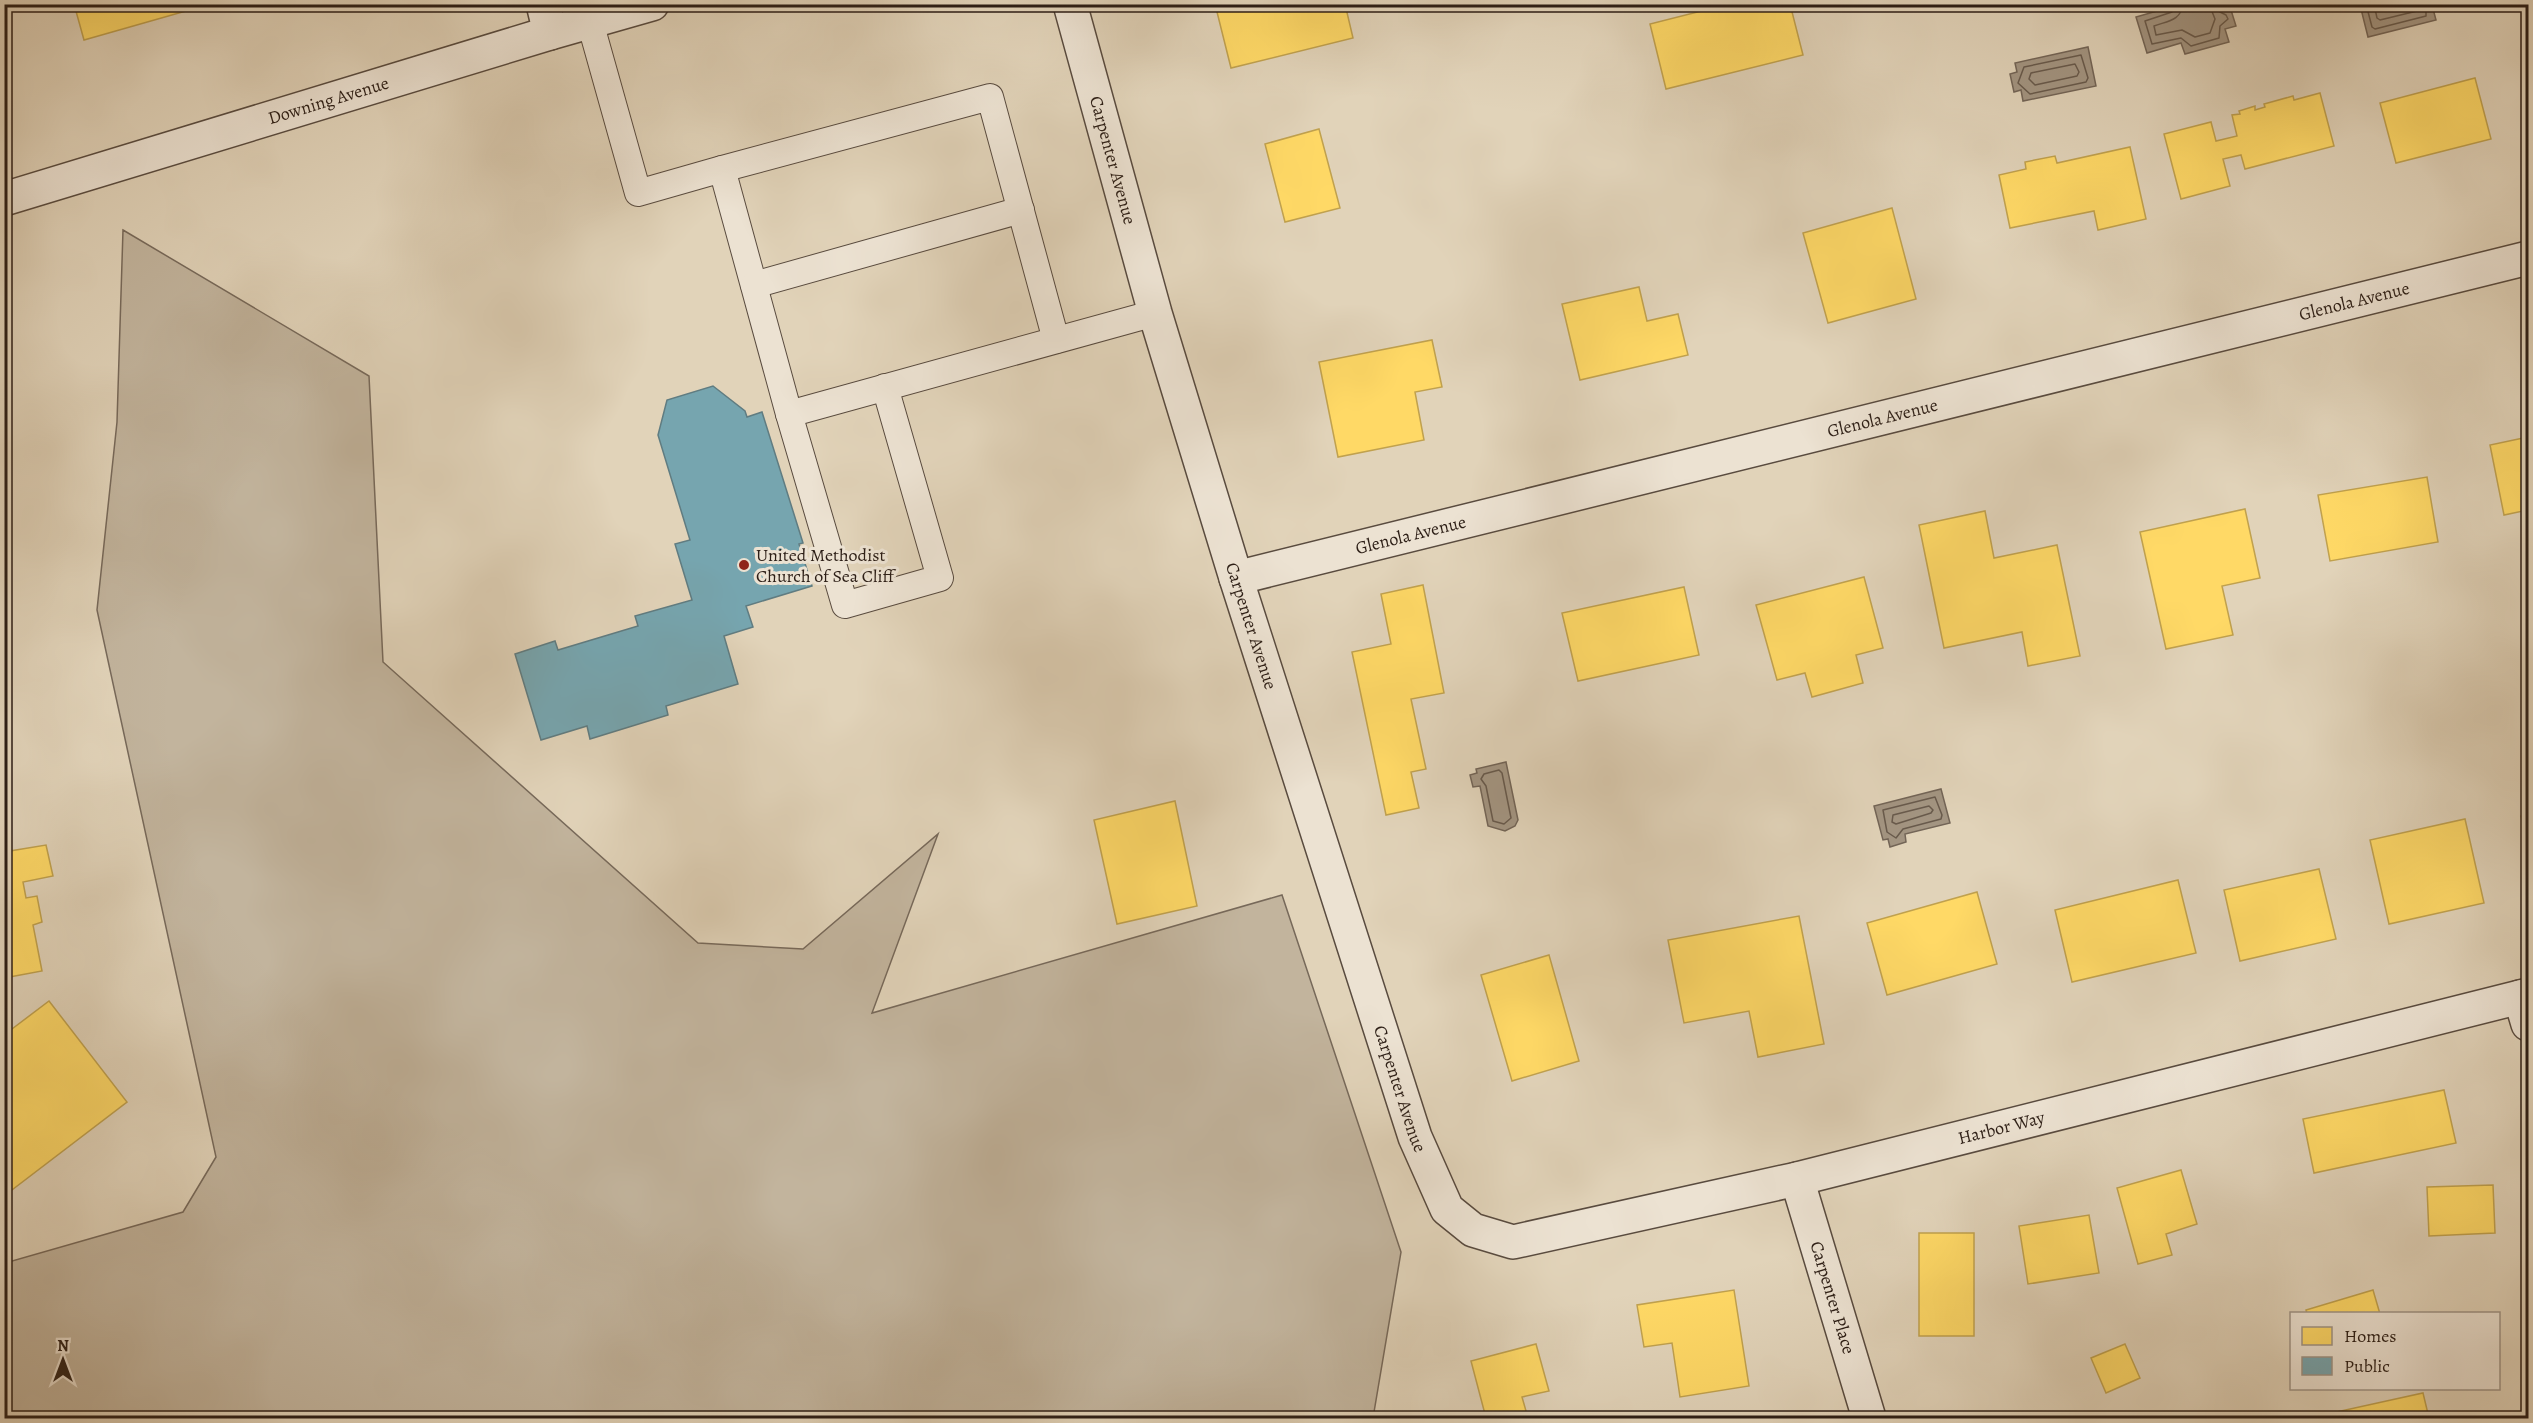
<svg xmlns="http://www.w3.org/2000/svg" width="2533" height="1423" viewBox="0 0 2533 1423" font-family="Alegreya,serif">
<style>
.green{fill:#c2b49d;stroke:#77695a;stroke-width:1.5}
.water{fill:#a39582;stroke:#736557;stroke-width:1.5}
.homes{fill:#ffd966;stroke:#c0a14e;stroke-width:1.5}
.public{fill:#76a5af;stroke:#607c81;stroke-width:1.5}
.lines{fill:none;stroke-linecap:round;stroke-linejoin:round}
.shore{stroke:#685a4c;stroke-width:1.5}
.lane-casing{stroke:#594b3f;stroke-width:28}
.street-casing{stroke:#594b3f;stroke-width:36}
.lane{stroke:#ece2d2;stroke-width:26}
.street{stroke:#ece2d2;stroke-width:33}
.poi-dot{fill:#8f2418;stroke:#ece2d2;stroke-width:2}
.labels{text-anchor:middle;stroke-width:6;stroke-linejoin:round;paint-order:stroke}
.street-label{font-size:18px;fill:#2c1e16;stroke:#ece2d2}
.poi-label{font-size:18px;fill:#2c1e16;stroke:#ece2d2;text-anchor:start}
</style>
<rect width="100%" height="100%" fill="#e1d3b9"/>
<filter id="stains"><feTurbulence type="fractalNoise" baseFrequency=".00333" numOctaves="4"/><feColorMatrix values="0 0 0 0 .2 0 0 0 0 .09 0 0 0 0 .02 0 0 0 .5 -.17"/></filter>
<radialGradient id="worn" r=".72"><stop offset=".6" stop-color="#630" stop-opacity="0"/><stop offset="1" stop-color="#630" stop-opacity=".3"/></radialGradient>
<polygon class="green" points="123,230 369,376 383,662 698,943 803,949 938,834 872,1013 1282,895 1401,1252 1373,1418 5,1418 5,1263 183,1212 216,1157 97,610 117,422"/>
<g class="water">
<polygon points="2178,5 2222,5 2224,9 2230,7 2236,26 2225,29 2229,42 2185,54 2181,43 2147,53 2136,17"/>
<polygon points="2360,5 2432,5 2436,20 2368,37"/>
<polygon points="2088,47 2096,86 2023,101 2021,90 2014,92 2010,74 2017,72 2015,63"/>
<polygon points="1506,762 1518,820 1515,826 1505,831 1488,826 1480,786 1473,787 1470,775 1477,773 1476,769"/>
<polygon points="1941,789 1950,823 1905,834 1906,842 1890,847 1888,839 1883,840 1874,806"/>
</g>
<g class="homes">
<polygon points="74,4 184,4 186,11 84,40"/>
<polygon points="1215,4 1345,4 1353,38 1231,68"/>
<polygon points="1729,4 1790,4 1803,55 1666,89 1650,24"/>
<polygon points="2475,78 2491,139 2396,163 2380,103"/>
<polygon points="2320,93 2334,146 2245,169 2241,155 2223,159 2230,186 2181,199 2164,134 2211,122 2216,141 2237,136 2232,115 2240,114 2239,111 2255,106 2255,110 2265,107 2264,104 2293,96 2294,100"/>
<polygon points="1319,129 1340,208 1285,222 1265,144"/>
<polygon points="2130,147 2146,219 2098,230 2094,211 2010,228 1999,175 2026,169 2025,162 2055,156 2057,163"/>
<polygon points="1892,208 1916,299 1828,323 1803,233"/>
<polygon points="1639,287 1647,321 1678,314 1688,355 1580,380 1562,304"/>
<polygon points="1432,340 1442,387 1415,392 1424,440 1338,457 1319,362"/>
<polygon points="2528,437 2528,510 2504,515 2490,445"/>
<polygon points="2427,477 2438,542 2330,561 2318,495"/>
<polygon points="2245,509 2260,578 2222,586 2233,635 2166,649 2140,532"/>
<polygon points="1985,511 1994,558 2057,545 2080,656 2028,666 2022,632 1944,648 1919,525"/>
<polygon points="1864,577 1883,648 1856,655 1863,683 1812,697 1805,673 1777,680 1756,605"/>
<polygon points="1423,585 1444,693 1411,699 1426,769 1411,772 1419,808 1386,815 1352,652 1391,644 1381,594"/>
<polygon points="1684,587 1699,655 1578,681 1562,613"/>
<polygon points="1175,801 1197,906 1117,924 1094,820"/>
<polygon points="2528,814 2528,849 2521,816"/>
<polygon points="2465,819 2484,903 2389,924 2370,840"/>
<polygon points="46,845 53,876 23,882 26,898 37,896 42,922 33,925 42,971 4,978 4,852"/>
<polygon points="2319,869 2336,939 2240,961 2224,890"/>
<polygon points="2178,880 2196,953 2072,982 2055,910"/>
<polygon points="1977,892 1997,964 1887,995 1867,923"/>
<polygon points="1799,916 1824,1044 1758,1057 1749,1011 1684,1023 1668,940"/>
<polygon points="1549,955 1579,1061 1512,1081 1481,975"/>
<polygon points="49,1001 127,1102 4,1196 4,1111 8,1108 4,1104 4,1035"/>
<polygon points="2444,1090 2456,1143 2314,1173 2303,1119"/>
<polygon points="2181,1170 2197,1224 2166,1234 2172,1255 2138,1264 2117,1188"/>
<polygon points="2493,1185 2495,1233 2429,1236 2427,1187"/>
<polygon points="2089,1215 2099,1273 2028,1284 2019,1226"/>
<rect x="1919" y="1233" width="55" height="103"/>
<polygon points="1734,1290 1749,1386 1680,1397 1672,1343 1644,1347 1637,1305"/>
<polygon points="2373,1290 2380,1314 2307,1314 2306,1310"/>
<polygon points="1536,1344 1549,1391 1522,1397 1528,1418 1486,1418 1471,1361"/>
<polygon points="2125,1344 2140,1378 2106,1393 2091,1358"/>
<polygon points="2423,1393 2429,1418 2318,1418 2318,1416"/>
<polygon points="1609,1412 1611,1418 1587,1418"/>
</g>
<polygon class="public" points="713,386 745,411 747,417 762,412 803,543 799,544 812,586 746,606 753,627 724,636 738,684 666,706 668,715 590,739 587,726 541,740 515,654 555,641 558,650 638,626 635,616 692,600 675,544 690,540 658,435 667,400"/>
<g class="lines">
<g class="shore">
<polyline points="2175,4 2172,12 2145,21 2152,44 2181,38 2191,46 2219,38 2220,26 2228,19 2226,15 2218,11 2217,4"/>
<path d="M2183,4c-2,17 -16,17 -29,22l2,9 26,-5 13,7 15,-4 5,-14 -6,-15"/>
<polyline points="2366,4 2372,27 2375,29 2426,16 2426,4"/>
<polyline points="2374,4 2377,18 2380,20 2417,11 2419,4"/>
<polygon points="2081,55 2088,78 2086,82 2030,94 2018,83 2024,67"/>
<polygon points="2075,64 2079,72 2077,76 2035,85 2029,79 2031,73"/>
<polygon points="1499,770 1502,773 1511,818 1504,824 1493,821 1486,786 1481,779 1484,774"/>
<polygon points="1935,797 1942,815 1941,819 1903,829 1896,838 1887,832 1883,810"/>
<polygon points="1929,806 1933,810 1931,813 1896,824 1892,822 1893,815"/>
</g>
<g class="lane-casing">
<g id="lane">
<polyline points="590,22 638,193 722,169 789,414 1155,313"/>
<polyline points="722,169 990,97 1056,340"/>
<polyline points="754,285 1021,210"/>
<polyline points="789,414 845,605 940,578 885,387"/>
</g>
</g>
<g class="street-casing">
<g id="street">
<polyline points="543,4 550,33"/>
<path id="s1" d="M1070,4l85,309 81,265 179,559 32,72 26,21 40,12 284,-63 731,-184"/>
<path id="s2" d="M4,199l546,-166 102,-29"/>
<path id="s3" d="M1236,578l1292,-320"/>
<polyline points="2520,997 2528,1024"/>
<path id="s4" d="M1797,1179l72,239"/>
</g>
</g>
<use href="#lane" class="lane"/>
<use href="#street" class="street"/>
</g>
<circle class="poi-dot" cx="744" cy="565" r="6"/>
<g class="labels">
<g class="street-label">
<text dy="6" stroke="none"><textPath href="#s2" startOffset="339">Downing Avenue</textPath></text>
<text dy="6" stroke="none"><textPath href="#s1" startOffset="162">Carpenter Avenue</textPath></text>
<text dy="6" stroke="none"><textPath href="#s3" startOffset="1152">Glenola Avenue</textPath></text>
<text dy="6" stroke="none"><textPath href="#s3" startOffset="666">Glenola Avenue</textPath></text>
<text dy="6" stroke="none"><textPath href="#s3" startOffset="180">Glenola Avenue</textPath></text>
<text dy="6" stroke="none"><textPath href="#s1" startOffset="648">Carpenter Avenue</textPath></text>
<text dy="6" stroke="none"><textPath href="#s1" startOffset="1134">Carpenter Avenue</textPath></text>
<text dy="6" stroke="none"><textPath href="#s1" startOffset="1840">Harbor Way</textPath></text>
<text dy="6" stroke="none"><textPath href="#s4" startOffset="124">Carpenter Place</textPath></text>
</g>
<g class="poi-label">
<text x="756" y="561">United Methodist<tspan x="756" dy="21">Church of Sea Cliff</tspan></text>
</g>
</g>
<rect width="2533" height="1423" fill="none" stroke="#e1d3b9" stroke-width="24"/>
<rect x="6" y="6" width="2521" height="1411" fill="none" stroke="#2c1e16" stroke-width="3"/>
<rect x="12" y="12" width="2509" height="1399" fill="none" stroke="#2c1e16" stroke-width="1.5"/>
<rect x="2290" y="1312" width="210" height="78" fill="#ece2d2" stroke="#9f9487" stroke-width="1.5"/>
<rect x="2302" y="1327" width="30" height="18" fill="#ffd966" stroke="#9f9487" stroke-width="1.5"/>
<text x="2344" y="1342" font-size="18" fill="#2c1e16">Homes</text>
<rect x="2302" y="1357" width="30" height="18" fill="#76a5af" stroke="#9f9487" stroke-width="1.5"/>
<text x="2344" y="1372" font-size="18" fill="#2c1e16">Public</text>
<g transform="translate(63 1360)" stroke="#ece2d2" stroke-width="4.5" paint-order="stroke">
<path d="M0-4.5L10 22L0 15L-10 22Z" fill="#2c1e16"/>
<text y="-9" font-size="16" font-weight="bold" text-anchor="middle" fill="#2c1e16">N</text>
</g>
<rect width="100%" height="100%" filter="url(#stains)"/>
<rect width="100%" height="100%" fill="url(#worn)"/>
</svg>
